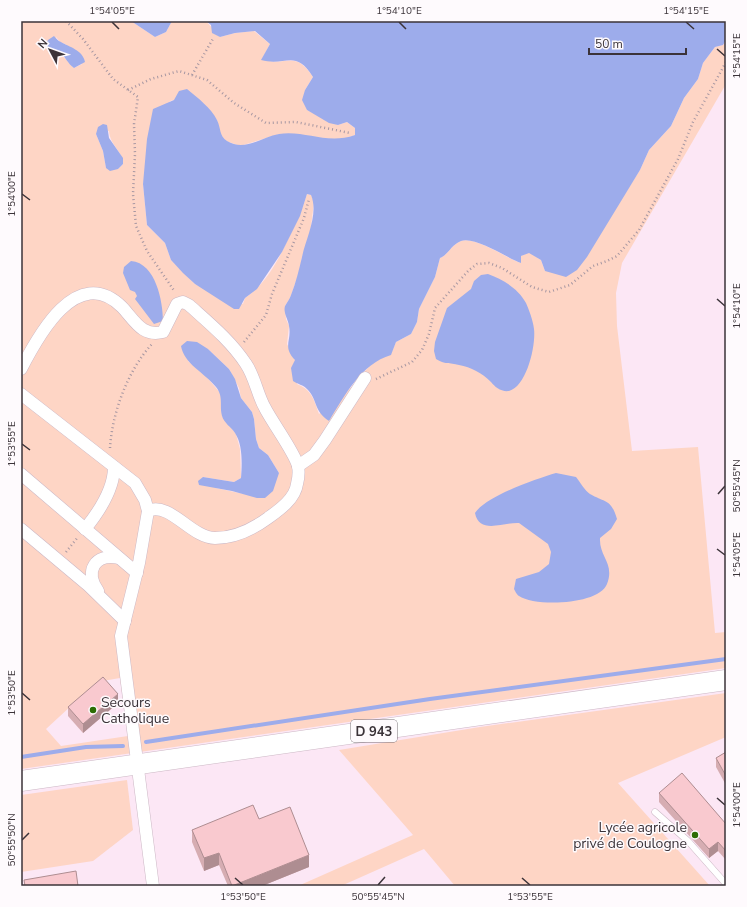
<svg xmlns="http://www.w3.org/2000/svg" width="747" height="907" viewBox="0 0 747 907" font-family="'Nunito Sans',sans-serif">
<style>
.green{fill:#fed5c5;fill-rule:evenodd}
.water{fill:#9daceb}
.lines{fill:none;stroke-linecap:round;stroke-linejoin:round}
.stream{stroke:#9daceb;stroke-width:4}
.service-casing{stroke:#ccb8c5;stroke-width:7}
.minor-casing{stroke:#ccb8c5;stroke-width:13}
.primary-casing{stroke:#ccb8c5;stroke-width:21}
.path{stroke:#a797a2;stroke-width:2.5;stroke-dasharray:1 3;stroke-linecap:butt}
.service{stroke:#fff;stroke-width:6}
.minor{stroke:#fff;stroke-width:12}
.primary{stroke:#fff;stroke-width:20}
.wall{fill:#d6adb2}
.shaded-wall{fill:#ae8d91}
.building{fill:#f9c9cf;stroke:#ae8d91}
.ticks{fill:none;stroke:#3b3339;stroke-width:1.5}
.poi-dot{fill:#2b6d03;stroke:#fefafd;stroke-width:1.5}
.labels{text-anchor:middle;stroke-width:3;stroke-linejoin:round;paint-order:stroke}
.shield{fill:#fefafd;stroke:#766f74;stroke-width:1}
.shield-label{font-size:13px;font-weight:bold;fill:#3b3339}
.poi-label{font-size:14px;fill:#3b3339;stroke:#fefafd;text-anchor:start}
.neatline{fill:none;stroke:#3b3339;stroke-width:1.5}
.ticks-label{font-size:10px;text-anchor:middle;fill:#3b3339}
</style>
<rect width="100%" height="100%" fill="#fce7f5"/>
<g class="green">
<path d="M21,21h110l24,16 11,-5 6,-11h34l14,16 15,-4 19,-2 16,13 -8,15c24,9 32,-11 51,18l-8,13 2,20 31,15 9,-3 8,6v7l-13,5 -62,-6 -40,12 -14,-5 -6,-7 -3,-14 -14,-17 -29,-3 -4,1 -27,83 4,41 18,18 6,17 24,24 48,20 2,-6c30,-20 43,-61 58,-92l4,-12 4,1 3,7 -4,33 -8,22 -2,13 -10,28 -5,8 1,13 3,7 -2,18 8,16 2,24c15,6 17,16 22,30 9,-7 19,-14 27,-22 17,-15 20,-30 45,-38l5,-12 15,-8 6,-12 2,-13 16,-32 5,-19c9,-4 11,-13 21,-17 14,-5 45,17 60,22v-7l8,-4 12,8 4,11 74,-68 21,-33 9,-20 22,-24 13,-28 14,-19 5,-16 12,-16 8,-2 3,-5v44l-104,179 -6,30 1,33 15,125 66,-4 17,186 11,-1v36l-705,101zM56,37l4,5 5,2 17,20 -8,4c-7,-6 -11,-15 -20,-17zM109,131c1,14 14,21 14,33l-5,5 -12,-1 -3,-17 -7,-17zM208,349l21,20 10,19 2,10 11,14 2,7 2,20 3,9 9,7 11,18 -35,21 -28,-6 -13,-11 31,5 7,-4 -1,-29 -4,-15 -14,-18 -1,-22 -15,-18 -18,-15zM120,678l8,58 -67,10 -15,-17 51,-47z"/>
<polygon points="726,693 726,737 618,783 710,886 455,886 424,849 341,886 298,886 413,835 339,750 480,727"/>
<polygon points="127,780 133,830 93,861 21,872 21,795"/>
</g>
<g class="water">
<polygon points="131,21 172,21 166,32 155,37"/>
<path d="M206,21h520v19l-3,5 -8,2 -12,16 -5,16 -14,19 -13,28 -22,24 -9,20 -53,87 -10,13 -11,7 -21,-6 -4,-11 -12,-7 -8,3v7c-14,-5 -46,-27 -60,-22 -10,4 -12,13 -21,17l-5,19 -16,32 -2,13 -6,12 -15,8 -5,13c-30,9 -46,40 -62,66 -16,-11 -11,-21 -22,-32 -3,-4 -10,-5 -14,-8l-2,-13 4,-8c-13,-14 -3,-19 -6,-34 -1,-7 -6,-13 -4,-20 2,-4 5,-7 6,-11 5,-13 8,-25 11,-38 4,-19 17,-43 9,-62l-4,-1 -7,22 -18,36 -25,37 -12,9 -6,11h-5l-39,-25 -12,-11 -12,-13 -6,-17 -18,-18 -4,-41 4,-45 6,-30 21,-9 5,-9 8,-2c11,9 24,19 30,31 4,8 2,16 10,21 18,11 34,-4 52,-7 26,-4 48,11 76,1v-7l-8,-6 -9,3 -9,-2 -22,-13 -5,-10 3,-10 8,-13c-18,-29 -27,-10 -52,-17l9,-16 -15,-13 -20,2 -15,4 -8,-4 -1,-8z"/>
<path d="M54,36c2,2 4,5 7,6 8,5 22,8 24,20l-11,6c-6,-4 -9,-12 -14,-15 -6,-3 -11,-3 -15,-8l3,-5z"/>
<polygon points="103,124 107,125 109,138 123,158 123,164 118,169 110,171 106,168 103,151 96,134 98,127"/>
<path d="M131,261c25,2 32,41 32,60l-9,3 -19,-25 2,-3 -2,-4 -5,-2 -7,-17 1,-6z"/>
<path d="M488,274c14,5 30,14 38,29 3,7 7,17 8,26 2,16 -7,57 -25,62 -8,1 -14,-4 -18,-9 -9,-9 -20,-15 -32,-17 -10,-3 -14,0 -23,-6l-2,-8 1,-9 12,-34 24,-19 3,-8 7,-6z"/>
<path d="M187,341l10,1 11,7 21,20 6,10 6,19 11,14 2,7 2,20 3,9 9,7 11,18 -6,18 -8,7h-8l-25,-7 -33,-6 -1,-4 5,-4 31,5 7,-4c1,-13 2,-33 -6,-45 -4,-6 -11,-10 -13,-17 -3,-11 2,-19 -6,-29 -11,-14 -32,-23 -35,-41z"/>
<path d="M556,473l20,4c4,5 9,14 14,17 16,9 21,5 27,25l-6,10 -11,9c-1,19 15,25 7,46 -8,21 -72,23 -88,12 -2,-1 -4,-5 -5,-7l2,-10 23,-7 10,-8 2,-12 -3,-8 -29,-21c-15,-1 -40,12 -44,-10 11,-17 61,-34 81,-40z"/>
</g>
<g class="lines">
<g class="stream">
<polyline points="146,742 430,699 726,659"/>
<polyline points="21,757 86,747 123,746"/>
</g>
<g class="service-casing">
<polyline id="service" points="655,812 688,841 726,884"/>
</g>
<g class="minor-casing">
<g id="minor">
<path d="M21,369c17,-33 56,-106 101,-62 13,14 20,30 41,25l14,-28 6,-2 6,3c20,18 42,36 57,59 9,13 11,30 19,44 7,14 30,45 33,58 1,5 0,14 -1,18 -2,15 -18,26 -29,34 -15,11 -33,20 -53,20 -24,0 -45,-37 -67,-27"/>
<polyline points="21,394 135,483 145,500 148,511 139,563 121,636 153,886"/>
<polyline points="298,466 314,455 325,440 365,378"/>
<polyline points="21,474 137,573"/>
<polyline points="21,529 89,586 125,621"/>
<path d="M85,529c13,-16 29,-40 29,-62"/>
<path d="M98,591c-14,-20 -3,-38 21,-33"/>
</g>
</g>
<g class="primary-casing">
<polyline id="primary" points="21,781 726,680"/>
</g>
<g class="path">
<polyline points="66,21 83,39 113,79 138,97 134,124 135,154 133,194 136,226 147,251 175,292"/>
<polyline points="192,75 214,37"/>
<polyline points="128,90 151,79 179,71 207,80 234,103 266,123 296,122 350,133"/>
<polyline points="244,342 266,315 272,294 304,218 309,199"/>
<polyline points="376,379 412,362 422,350 429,334 435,308 469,270 477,264 489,263 502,268 532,287 549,292 570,285 593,266 607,261 617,256 639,230 678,159 693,122 726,62"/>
<path d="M110,448c2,-35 18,-78 42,-104"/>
<polyline points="66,552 78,537"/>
</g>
<use href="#service" class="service"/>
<use href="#minor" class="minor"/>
<use href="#primary" class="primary"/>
</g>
<g class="wall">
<polygon points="118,703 83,733 68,716 68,707"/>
<polygon points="726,752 726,785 716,767 716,758"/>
<polygon points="659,793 726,824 726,860 718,851 709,858 659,802"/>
<polygon points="259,819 309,867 262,886 228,886 219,865 204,871 192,842 192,830"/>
</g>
<g class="shaded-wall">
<polygon points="118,694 118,703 83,733 83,724"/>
<polygon points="718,842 718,851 709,858 709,849"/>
<polygon points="219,853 219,865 204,871 204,858"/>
<polygon points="309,855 309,867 262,886 232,886"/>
</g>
<g class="building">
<polygon points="103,677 118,694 83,724 68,707"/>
<polygon points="726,752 726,776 716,758"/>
<polygon points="682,773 726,824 726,851 718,842 709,849 659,793"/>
<polygon points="253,805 259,819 290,807 309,855 232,886 219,853 204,858 192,830"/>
<polygon points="76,871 78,886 25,886 24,880"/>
</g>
<path class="ticks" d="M112,22l7,7M399,22l7,7M686,22l8,7M717,49l8,7M22,194l8,6M717,299l8,7M22,444l8,6M718,494l7,-8M717,549l8,6M22,693l8,7M717,798l8,7M22,840l7,-7M235,878l8,7M522,878l8,7M378,885l7,-8"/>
<g class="poi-dot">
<circle cx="93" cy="710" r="4"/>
<circle cx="695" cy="835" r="4"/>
</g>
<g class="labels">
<rect class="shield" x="351" y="720" width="46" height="22" rx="3"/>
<g class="shield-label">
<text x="374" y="736">D 943</text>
</g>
<g class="poi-label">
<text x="101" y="707">Secours<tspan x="101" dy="16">Catholique</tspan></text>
<text x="687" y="832" text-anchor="end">Lycée agricole<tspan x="687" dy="16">privé de Coulogne</tspan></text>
</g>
</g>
<rect width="747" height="907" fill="none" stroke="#fefafd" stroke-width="44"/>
<g transform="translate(50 50) rotate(311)" stroke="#fefafd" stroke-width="3" paint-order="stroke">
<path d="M0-3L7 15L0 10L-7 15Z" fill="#3b3339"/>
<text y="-6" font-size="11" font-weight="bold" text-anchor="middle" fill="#3b3339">N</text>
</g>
<path d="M589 48v6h97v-6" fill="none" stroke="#3b3339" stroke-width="2"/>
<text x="595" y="48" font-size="12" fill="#3b3339" stroke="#fefafd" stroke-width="3" paint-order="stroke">50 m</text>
<rect x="22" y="22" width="703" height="863" class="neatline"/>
<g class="ticks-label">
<text x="112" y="14">1°54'05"E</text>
<text x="399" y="14">1°54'10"E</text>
<text x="686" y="14">1°54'15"E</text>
<text transform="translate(736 56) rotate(-90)" y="4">1°54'15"E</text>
<text transform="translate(11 194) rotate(-90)" y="4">1°54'00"E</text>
<text transform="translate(736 306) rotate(-90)" y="4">1°54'10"E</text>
<text transform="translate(11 444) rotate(-90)" y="4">1°53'55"E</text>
<text transform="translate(736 486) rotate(-90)" y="4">50°55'45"N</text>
<text transform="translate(736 555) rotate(-90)" y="4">1°54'05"E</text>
<text transform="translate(11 693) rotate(-90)" y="4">1°53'50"E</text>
<text transform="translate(736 805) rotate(-90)" y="4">1°54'00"E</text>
<text transform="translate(11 840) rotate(-90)" y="4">50°55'50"N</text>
<text x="243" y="900">1°53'50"E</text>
<text x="378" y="900">50°55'45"N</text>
<text x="530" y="900">1°53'55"E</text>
</g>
</svg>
